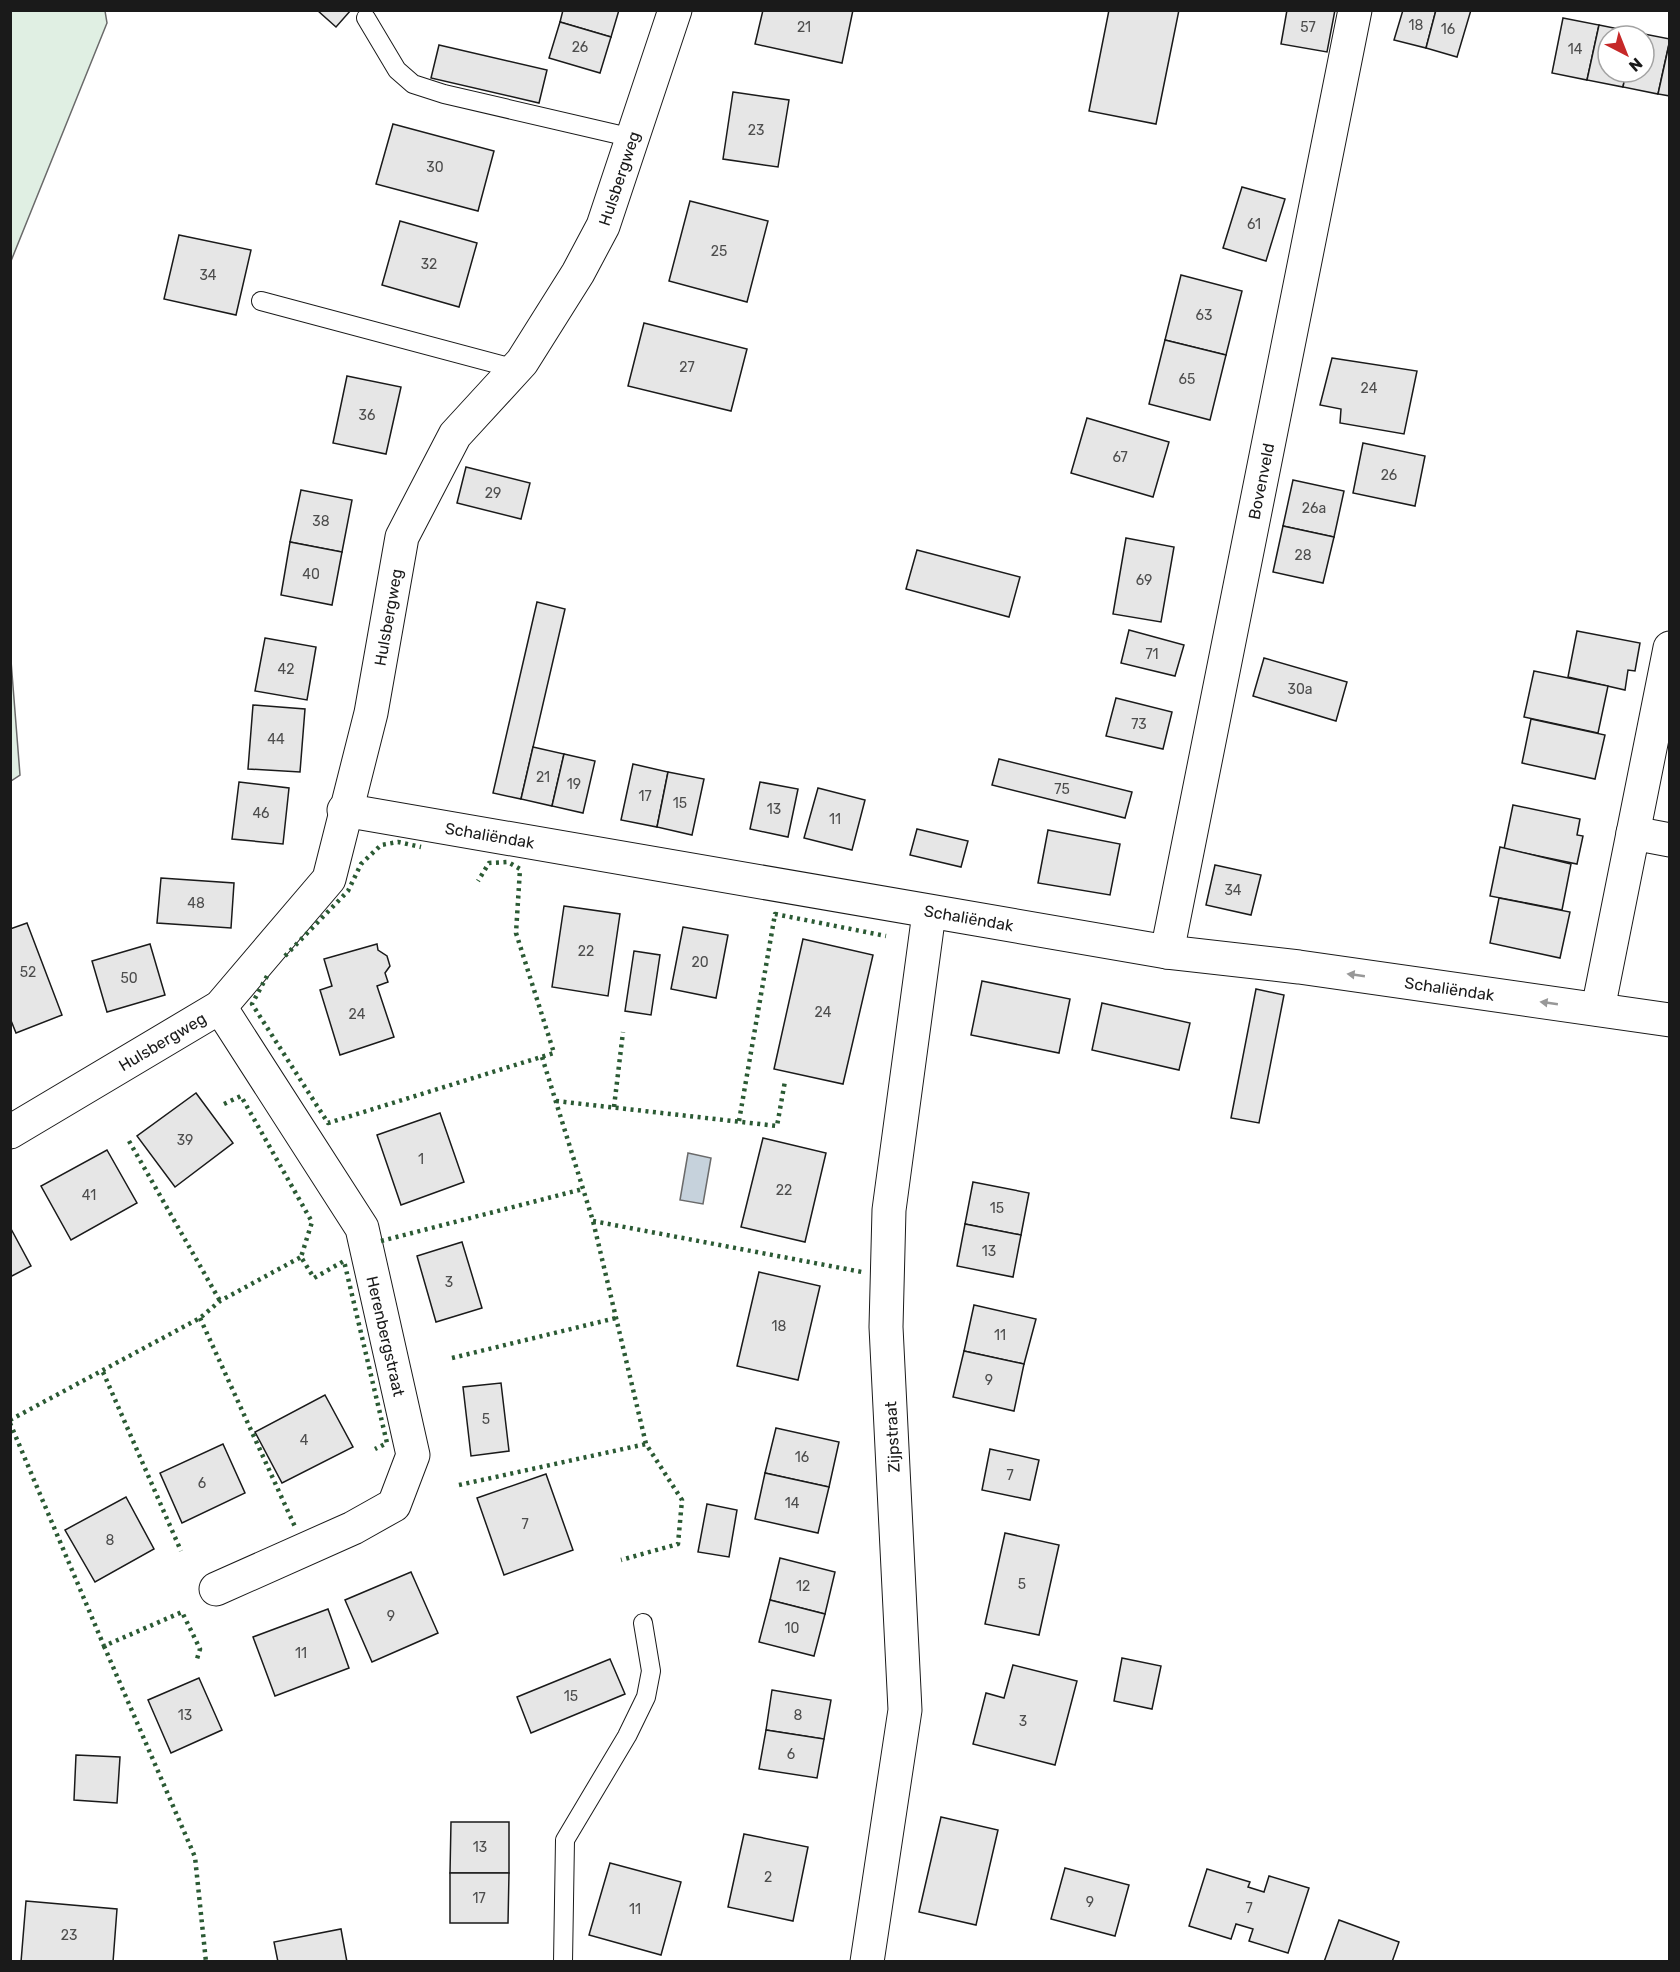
<svg xmlns="http://www.w3.org/2000/svg" width="1680" height="1972" viewBox="0 0 1680 1972" font-family="Rubik,sans-serif">
<style>
.green{fill:#e0efe3;stroke:#6a6a6a;stroke-width:1.5}
.water{fill:#c6d2dc;stroke:#6a6a6a;stroke-width:1.5}
.building{fill:#e6e6e6;stroke:#1a1a1a;stroke-width:1.5}
.lines{fill:none;stroke-linecap:round;stroke-linejoin:round}
.service-casing{stroke:#1a1a1a;stroke-width:20}
.minor-casing{stroke:#1a1a1a;stroke-width:35}
.service{stroke:#fff;stroke-width:18}
.minor{stroke:#fff;stroke-width:33}
.hedge{stroke:#2b5a34;stroke-width:4.5;stroke-dasharray:3 4.5;stroke-linecap:butt}
.oneway{fill:#989898}
.labels{text-anchor:middle;stroke-width:4.5;stroke-linejoin:round;paint-order:stroke}
.number-label{font-size:14px;fill:#4d4d4d}
.street-label{font-size:16px;fill:#1a1a1a;stroke:#fff}
</style>
<rect width="100%" height="100%" fill="#fff"/>
<g class="green">
<polygon points="11,10 105,11 107,23 11,261"/>
<polygon points="10,648 20,775 11,781 10,781"/>
</g>
<polygon class="water" points="688,1153 711,1158 703,1204 680,1200"/>
<g class="building">
<polygon points="317,10 351,10 336,27"/>
<polygon points="563,10 619,10 611,37 560,22"/>
<polygon points="763,10 853,10 842,63 755,44"/>
<polygon points="1109,10 1179,10 1156,124 1089,111"/>
<polygon points="1287,10 1335,10 1327,52 1281,44"/>
<polygon points="1403,10 1436,10 1426,48 1394,40"/>
<polygon points="1436,10 1471,10 1457,57 1426,48"/>
<polygon points="1563,18 1599,25 1587,80 1552,73"/>
<polygon points="560,22 611,37 600,73 549,58"/>
<polygon points="1599,25 1634,32 1633,36 1608,36 1608,72 1626,72 1623,87 1587,80"/>
<polygon points="1634,32 1670,39 1658,94 1623,87 1626,72 1644,72 1644,36 1633,36"/>
<polygon points="1670,40 1670,96 1658,94"/>
<polygon points="439,45 547,70 539,103 431,78"/>
<polygon points="733,92 789,100 778,167 723,159"/>
<polygon points="393,124 494,151 478,211 376,184"/>
<polygon points="1242,187 1285,199 1266,261 1223,248"/>
<polygon points="690,201 768,221 747,302 669,281"/>
<polygon points="400,221 477,243 459,307 382,285"/>
<polygon points="179,235 251,250 236,315 164,299"/>
<polygon points="1181,275 1242,291 1226,355 1165,340"/>
<polygon points="644,323 747,349 731,411 628,386"/>
<polygon points="1165,340 1226,355 1210,420 1149,404"/>
<polygon points="1332,358 1417,371 1404,434 1340,423 1341,409 1320,405"/>
<polygon points="347,376 401,387 386,454 333,443"/>
<polygon points="1087,418 1169,442 1153,497 1071,473"/>
<polygon points="1363,443 1425,456 1415,506 1353,493"/>
<polygon points="466,467 530,483 521,519 457,503"/>
<polygon points="1293,480 1344,491 1334,537 1283,526"/>
<polygon points="301,490 352,500 342,552 290,542"/>
<polygon points="1283,526 1334,537 1323,583 1273,572"/>
<polygon points="1126,538 1174,547 1161,622 1113,614"/>
<polygon points="290,542 342,552 332,605 281,595"/>
<polygon points="917,550 1020,577 1009,617 906,589"/>
<polygon points="537,602 565,609 521,799 493,793"/>
<polygon points="1129,630 1184,645 1175,676 1121,663"/>
<polygon points="1577,631 1640,643 1635,671 1628,670 1625,690 1568,677"/>
<polygon points="265,638 316,647 307,700 255,691"/>
<polygon points="1264,658 1347,682 1336,721 1253,696"/>
<polygon points="1534,671 1608,686 1598,733 1524,717"/>
<polygon points="1116,698 1172,712 1163,749 1106,736"/>
<polygon points="253,705 305,709 300,772 248,769"/>
<polygon points="1531,719 1605,735 1595,779 1522,763"/>
<polygon points="533,747 564,754 552,806 521,799"/>
<polygon points="564,754 595,761 583,813 552,806"/>
<polygon points="999,759 1132,792 1125,818 992,785"/>
<polygon points="633,764 668,772 657,827 621,820"/>
<polygon points="668,772 704,779 692,835 657,827"/>
<polygon points="239,782 289,788 283,844 232,839"/>
<polygon points="760,782 798,789 788,837 750,829"/>
<polygon points="818,788 865,800 852,850 804,838"/>
<polygon points="1513,805 1580,819 1577,835 1583,836 1577,864 1504,849"/>
<polygon points="917,829 968,841 961,867 910,855"/>
<polygon points="1048,830 1120,844 1110,895 1038,883"/>
<polygon points="1500,847 1571,864 1562,910 1490,896"/>
<polygon points="1215,865 1261,875 1251,915 1206,905"/>
<polygon points="161,878 234,883 231,928 157,923"/>
<polygon points="1499,898 1570,912 1560,958 1490,943"/>
<polygon points="564,906 620,914 608,996 552,987"/>
<polygon points="27,923 62,1015 16,1033 10,1018 10,929"/>
<polygon points="683,927 728,935 716,998 671,989"/>
<polygon points="803,939 873,955 843,1084 774,1069"/>
<polygon points="150,944 165,995 107,1012 92,961"/>
<polygon points="377,944 378,950 387,956 390,966 385,973 388,982 377,986 394,1037 340,1055 320,990 332,986 324,959"/>
<polygon points="634,951 660,955 651,1015 625,1011"/>
<polygon points="982,981 1070,999 1059,1053 971,1035"/>
<polygon points="1256,989 1284,995 1259,1123 1231,1118"/>
<polygon points="1102,1003 1190,1023 1179,1070 1092,1050"/>
<polygon points="196,1093 233,1143 175,1187 137,1136"/>
<polygon points="440,1113 464,1182 401,1205 377,1135"/>
<polygon points="763,1138 826,1153 805,1242 741,1227"/>
<polygon points="107,1150 137,1203 71,1240 41,1186"/>
<polygon points="973,1182 1029,1193 1021,1235 965,1224"/>
<polygon points="965,1224 1021,1235 1013,1277 957,1266"/>
<polygon points="10,1227 31,1266 10,1277"/>
<polygon points="462,1242 482,1308 436,1322 417,1256"/>
<polygon points="759,1272 820,1286 798,1380 737,1366"/>
<polygon points="974,1305 1036,1319 1024,1364 964,1351"/>
<polygon points="964,1351 1024,1364 1014,1411 953,1397"/>
<polygon points="501,1383 509,1451 471,1456 463,1387"/>
<polygon points="325,1395 353,1447 282,1483 255,1432"/>
<polygon points="776,1428 839,1442 829,1487 765,1473"/>
<polygon points="223,1444 245,1493 182,1523 160,1473"/>
<polygon points="990,1449 1039,1460 1030,1500 982,1490"/>
<polygon points="765,1473 829,1487 818,1533 755,1519"/>
<polygon points="546,1474 573,1550 504,1575 477,1498"/>
<polygon points="126,1497 154,1549 95,1582 65,1530"/>
<polygon points="707,1504 737,1510 729,1557 698,1552"/>
<polygon points="1005,1533 1059,1545 1039,1635 985,1624"/>
<polygon points="780,1558 835,1572 825,1614 770,1600"/>
<polygon points="411,1572 438,1633 372,1662 345,1600"/>
<polygon points="770,1600 825,1614 814,1656 759,1642"/>
<polygon points="328,1609 349,1668 275,1696 253,1637"/>
<polygon points="1122,1658 1161,1666 1152,1709 1114,1701"/>
<polygon points="610,1659 625,1694 531,1733 517,1697"/>
<polygon points="1013,1665 1077,1681 1055,1765 973,1744 986,1693 1004,1698"/>
<polygon points="199,1678 222,1730 171,1753 148,1700"/>
<polygon points="772,1690 831,1700 824,1739 766,1730"/>
<polygon points="766,1730 824,1739 817,1778 759,1769"/>
<polygon points="76,1755 120,1757 117,1803 74,1800"/>
<polygon points="941,1817 998,1830 976,1925 919,1912"/>
<polygon points="451,1822 509,1822 509,1873 450,1873"/>
<polygon points="744,1834 808,1847 793,1921 728,1907"/>
<polygon points="610,1863 681,1882 661,1955 589,1935"/>
<polygon points="1065,1868 1129,1885 1115,1936 1051,1919"/>
<polygon points="1207,1869 1250,1882 1248,1887 1264,1892 1269,1876 1309,1888 1288,1953 1249,1941 1253,1929 1236,1924 1231,1939 1189,1926"/>
<polygon points="450,1873 509,1873 508,1923 450,1923"/>
<polygon points="26,1901 117,1909 113,1962 21,1962"/>
<polygon points="1339,1920 1399,1942 1392,1962 1324,1962"/>
<polygon points="341,1929 347,1962 278,1962 274,1942"/>
</g>
<g class="lines">
<g class="service-casing">
<g id="service">
<polyline points="366,18 397,70 413,84 444,94 633,138"/>
<polyline points="261,301 516,369"/>
<polyline points="563,1962 565,1840 627,1736 646,1697 651,1671 643,1623"/>
</g>
</g>
<g class="minor-casing">
<g id="minor">
<path id="s1" d="M344,810l823,142 132,15 371,53"/>
<polyline points="1633,833 1670,840"/>
<path id="s2" d="M1167,952l188,-942"/>
<polyline points="1598,1009 1670,648"/>
<path id="s3" d="M10,1132l210,-125 109,-128 42,-166 31,-176 53,-102 67,-73 56,-89 25,-47 72,-216"/>
<polyline points="216,1589 353,1528 394,1505 413,1455 362,1228 220,1007"/>
<polyline points="867,1962 905,1710 886,1327 889,1210 929,913"/>
</g>
</g>
<use href="#service" class="service"/>
<use href="#minor" class="minor"/>
<g class="hedge">
<polyline points="285,956 348,891 361,864 381,845 398,842 421,847"/>
<polyline points="267,976 252,1004 328,1123 554,1053 516,933 520,869 508,862 489,863 478,881"/>
<polyline points="542,1057 593,1221 646,1444 682,1500 678,1544 621,1560"/>
<polyline points="556,1101 777,1126 785,1081"/>
<polyline points="224,1104 241,1096 312,1222 301,1257 314,1278 344,1261 387,1443 375,1449"/>
<polyline points="614,1107 623,1032"/>
<polyline points="739,1121 775,914 886,936"/>
<polyline points="129,1141 220,1301"/>
<polyline points="593,1221 862,1272"/>
<polyline points="381,1241 583,1189"/>
<polyline points="200,1318 296,1529"/>
<polyline points="452,1358 616,1318"/>
<polyline points="103,1372 181,1551"/>
<polyline points="10,1420 200,1318 220,1301 301,1257"/>
<polyline points="10,1423 104,1646 182,1612 200,1649 197,1659"/>
<polyline points="459,1485 646,1444"/>
<polyline points="104,1646 195,1857 206,1962"/>
</g>
</g>
<defs><path id="oneway-solid" d="M-6-.8H1V-3.2L6.5 0L1 3.2V.8H-6Z" transform="scale(1.5)"/></defs>
<g class="oneway">
<use href="#oneway-solid" transform="translate(1356 975) rotate(-172)"/>
<use href="#oneway-solid" transform="translate(1549 1003) rotate(-172)"/>
</g>
<g class="labels">
<g class="number-label">
<text x="1416" y="30">18</text>
<text x="804" y="32">21</text>
<text x="1308" y="32">57</text>
<text x="1448" y="34">16</text>
<text x="580" y="52">26</text>
<text x="1575" y="54">14</text>
<text x="756" y="135">23</text>
<text x="435" y="172">30</text>
<text x="1254" y="229">61</text>
<text x="719" y="256">25</text>
<text x="429" y="269">32</text>
<text x="208" y="280">34</text>
<text x="1204" y="320">63</text>
<text x="687" y="372">27</text>
<text x="1187" y="384">65</text>
<text x="1369" y="393">24</text>
<text x="367" y="420">36</text>
<text x="1120" y="462">67</text>
<text x="1389" y="480">26</text>
<text x="493" y="498">29</text>
<text x="1314" y="513">26a</text>
<text x="321" y="526">38</text>
<text x="1303" y="560">28</text>
<text x="311" y="579">40</text>
<text x="1144" y="585">69</text>
<text x="1152" y="659">71</text>
<text x="286" y="674">42</text>
<text x="1300" y="694">30a</text>
<text x="1139" y="729">73</text>
<text x="276" y="744">44</text>
<text x="543" y="782">21</text>
<text x="574" y="789">19</text>
<text x="1062" y="794">75</text>
<text x="645" y="801">17</text>
<text x="680" y="808">15</text>
<text x="774" y="814">13</text>
<text x="261" y="818">46</text>
<text x="835" y="824">11</text>
<text x="1233" y="895">34</text>
<text x="196" y="908">48</text>
<text x="586" y="956">22</text>
<text x="700" y="967">20</text>
<text x="28" y="977">52</text>
<text x="129" y="983">50</text>
<text x="823" y="1017">24</text>
<text x="357" y="1019">24</text>
<text x="185" y="1145">39</text>
<text x="421" y="1164">1</text>
<text x="784" y="1195">22</text>
<text x="89" y="1200">41</text>
<text x="997" y="1213">15</text>
<text x="989" y="1256">13</text>
<text x="449" y="1287">3</text>
<text x="779" y="1331">18</text>
<text x="1000" y="1340">11</text>
<text x="989" y="1385">9</text>
<text x="486" y="1424">5</text>
<text x="304" y="1445">4</text>
<text x="802" y="1462">16</text>
<text x="1010" y="1480">7</text>
<text x="202" y="1488">6</text>
<text x="792" y="1508">14</text>
<text x="525" y="1529">7</text>
<text x="110" y="1545">8</text>
<text x="1022" y="1589">5</text>
<text x="803" y="1591">12</text>
<text x="391" y="1621">9</text>
<text x="792" y="1633">10</text>
<text x="301" y="1658">11</text>
<text x="571" y="1701">15</text>
<text x="185" y="1720">13</text>
<text x="798" y="1720">8</text>
<text x="1023" y="1726">3</text>
<text x="791" y="1759">6</text>
<text x="480" y="1852">13</text>
<text x="768" y="1882">2</text>
<text x="479" y="1903">17</text>
<text x="1090" y="1907">9</text>
<text x="1249" y="1913">7</text>
<text x="635" y="1914">11</text>
<text x="69" y="1940">23</text>
</g>
<g class="street-label">
<text dy="6" stroke="none"><textPath href="#s3" startOffset="1185">Hulsbergweg</textPath></text>
<text dy="6" stroke="none"><textPath href="#s2" startOffset="480">Bovenveld</textPath></text>
<text dy="6" stroke="none"><textPath href="#s3" startOffset="681">Hulsbergweg</textPath></text>
<text dy="6" stroke="none"><textPath href="#s1" startOffset="148">Schaliëndak</textPath></text>
<text dy="6" stroke="none"><textPath href="#s1" startOffset="634">Schaliëndak</textPath></text>
<text dy="6" stroke="none"><textPath href="#s1" startOffset="1120">Schaliëndak</textPath></text>
<text dy="6" stroke="none"><textPath href="#s3" startOffset="177">Hulsbergweg</textPath></text>
<text transform="translate(386 1336) rotate(77)" y="6">Herenbergstraat</text>
<text transform="translate(892 1437) rotate(-93)" y="6">Zijpstraat</text>
</g>
</g>
<rect width="1680" height="1972" fill="none" stroke="#1a1a1a" stroke-width="24"/>
<g transform="translate(1626 54) rotate(138)"><circle r="28" fill="#ffffff" stroke="#a3a3a3" stroke-width="1.5"/>
<path d="M0-4.5L10 22L0 15L-10 22Z" fill="#c62828"/>
<text y="-9" font-size="16" font-weight="bold" text-anchor="middle" fill="#1a1a1a">N</text>
</g>
</svg>
